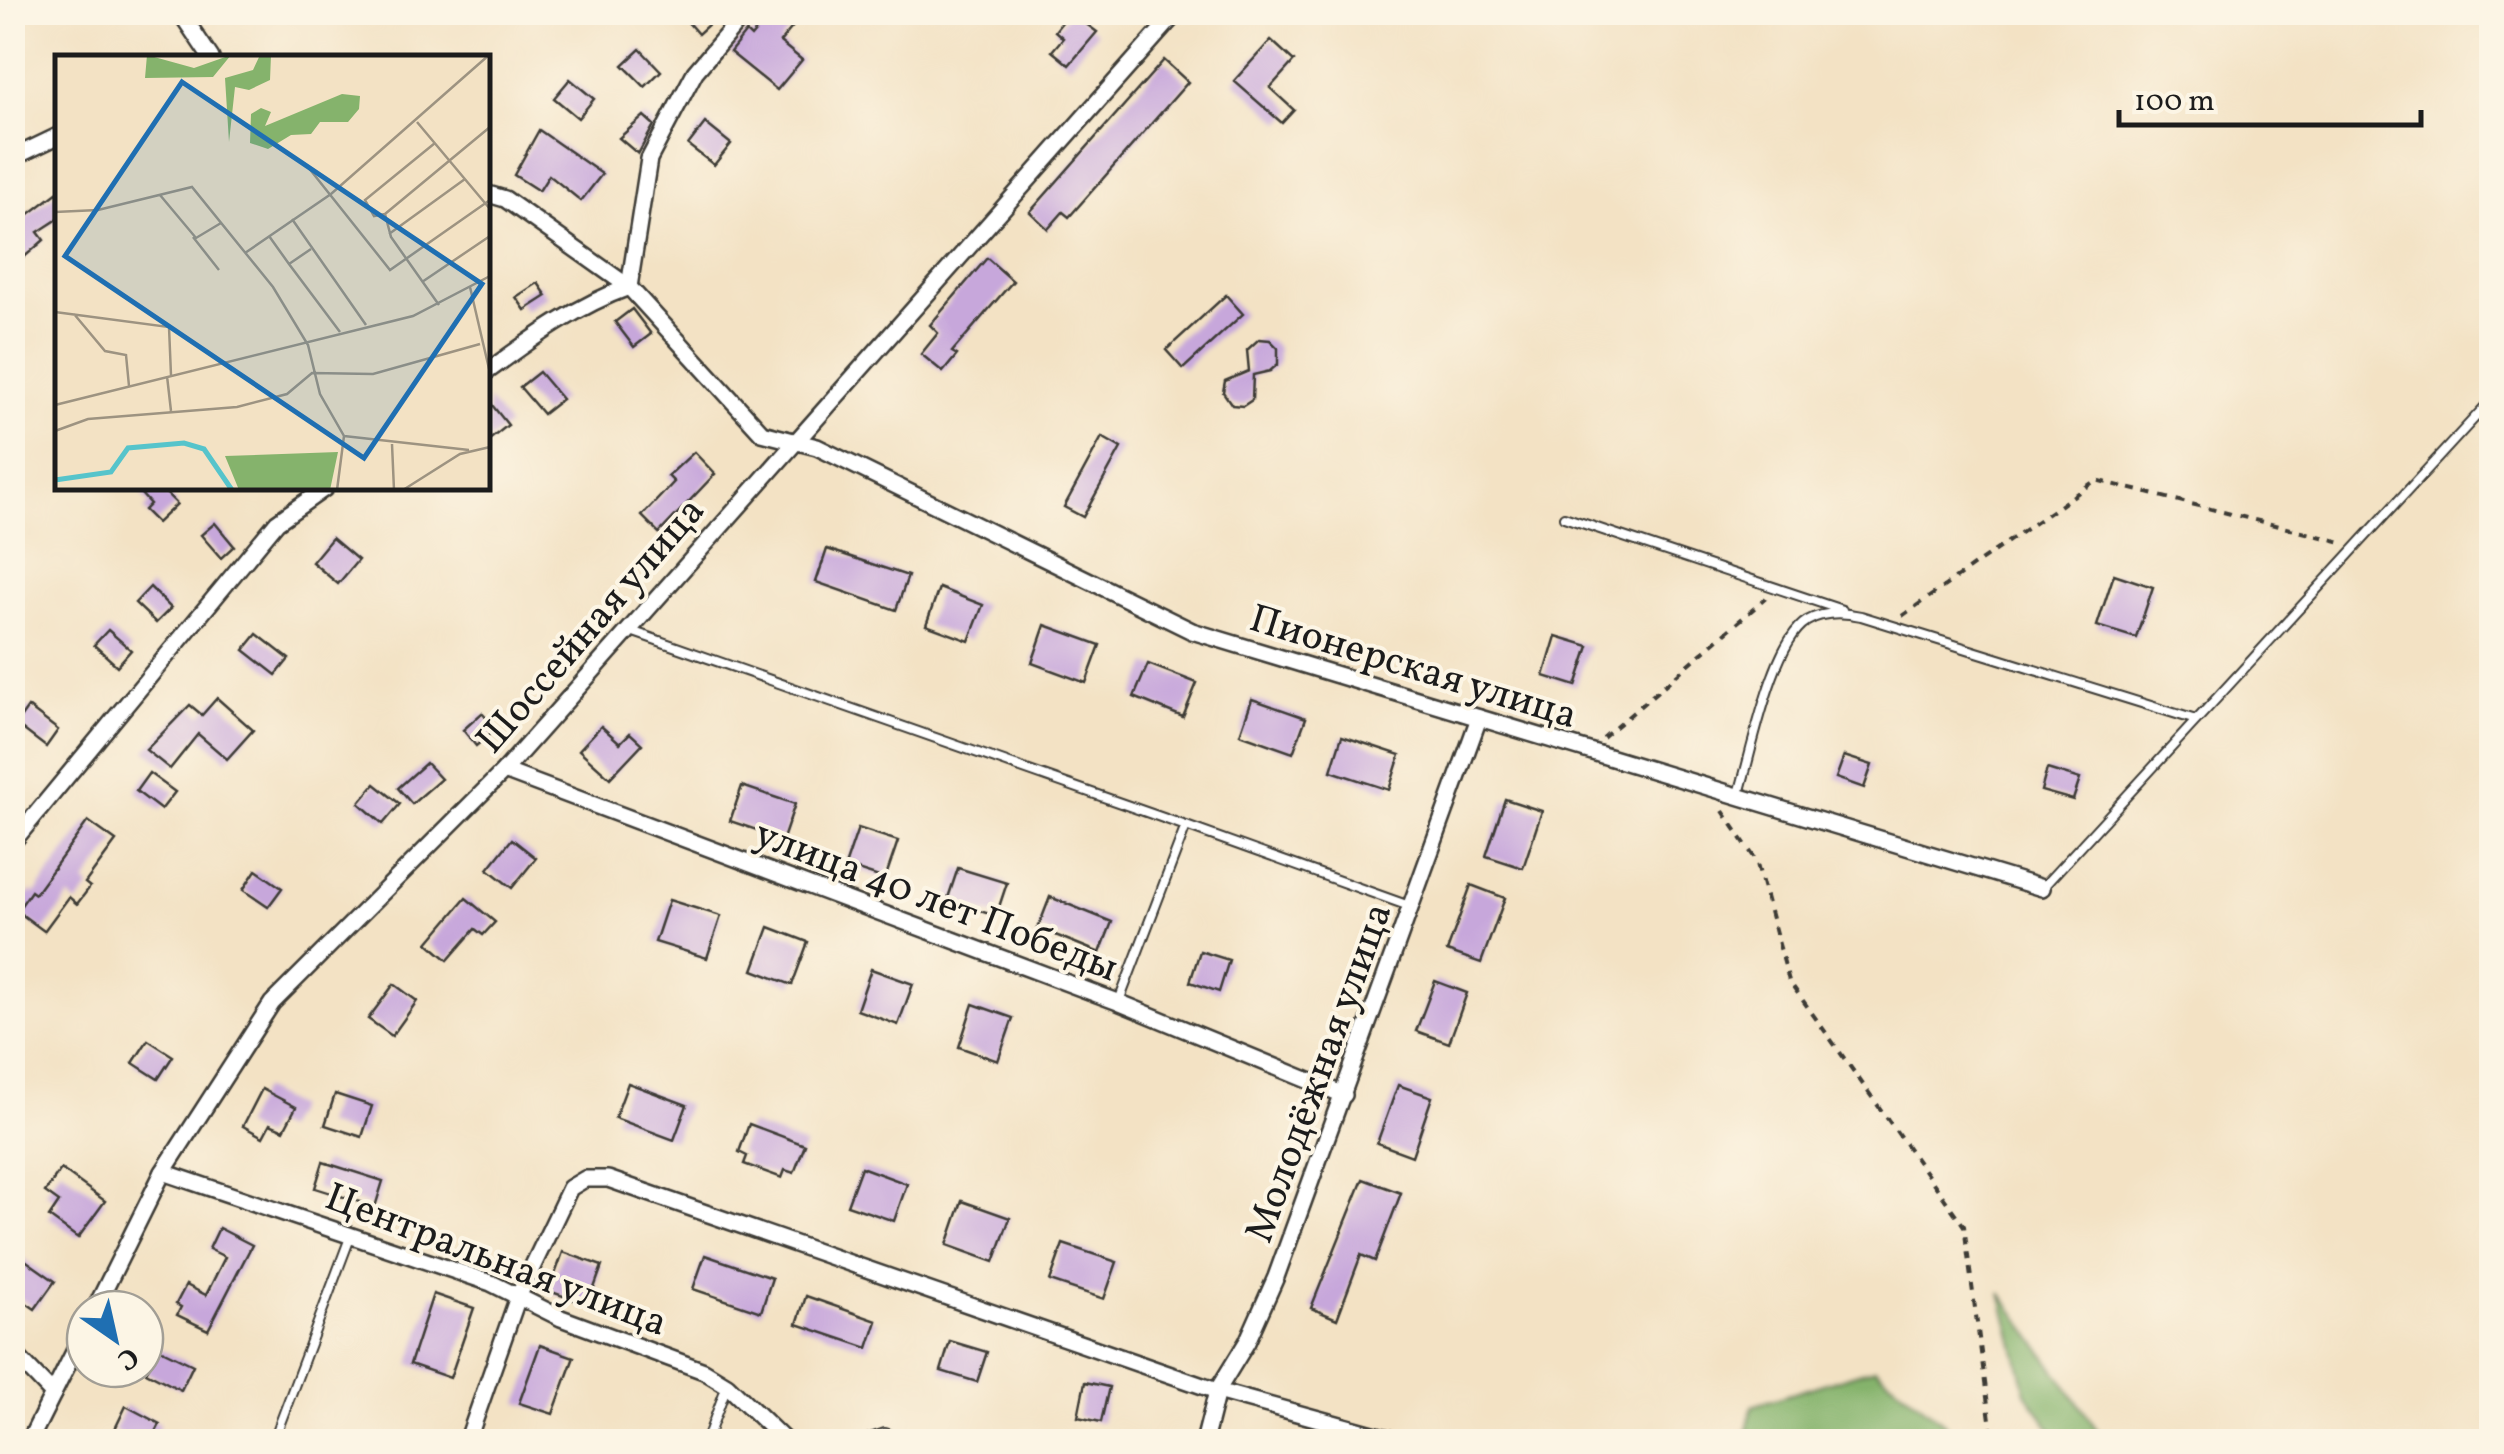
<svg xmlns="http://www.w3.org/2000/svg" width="2504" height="1454" viewBox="0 0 2504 1454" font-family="Vollkorn,serif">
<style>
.forest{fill:#85b36c;stroke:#506844;stroke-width:2.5}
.building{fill:#c7a7db}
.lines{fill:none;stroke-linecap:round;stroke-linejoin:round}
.service-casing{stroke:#3c3a35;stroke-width:12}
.minor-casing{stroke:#3c3a35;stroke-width:20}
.path{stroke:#3c3a35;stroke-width:4;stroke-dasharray:8 8;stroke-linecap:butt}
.service{stroke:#fff;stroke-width:8}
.minor{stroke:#fff;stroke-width:15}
.labels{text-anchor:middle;stroke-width:8;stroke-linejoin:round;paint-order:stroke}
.street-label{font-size:40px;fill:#1c1c1c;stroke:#fcf5e5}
.inset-river{fill:none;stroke:#56c4cb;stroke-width:5}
.inset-road{fill:none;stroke:#9d9381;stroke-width:2.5}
.view{fill:#1f6fb2;fill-opacity:0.15;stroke:#1f6fb2;stroke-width:5}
.inset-edge{fill:none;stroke:#1c1c1c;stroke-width:5}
</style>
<rect width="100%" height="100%" fill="#fcf5e5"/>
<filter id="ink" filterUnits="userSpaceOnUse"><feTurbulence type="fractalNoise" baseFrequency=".01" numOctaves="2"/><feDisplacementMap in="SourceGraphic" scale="20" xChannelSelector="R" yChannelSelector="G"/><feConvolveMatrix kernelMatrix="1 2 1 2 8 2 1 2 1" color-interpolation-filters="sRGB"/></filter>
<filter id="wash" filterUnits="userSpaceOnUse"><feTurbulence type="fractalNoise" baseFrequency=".0048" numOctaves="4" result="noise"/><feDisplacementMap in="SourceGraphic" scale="40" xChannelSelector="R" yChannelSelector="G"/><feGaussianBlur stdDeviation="2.25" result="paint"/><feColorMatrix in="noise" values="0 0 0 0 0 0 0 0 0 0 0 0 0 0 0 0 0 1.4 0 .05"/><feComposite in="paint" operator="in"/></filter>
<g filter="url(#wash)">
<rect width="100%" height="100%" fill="#f3e2c4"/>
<g class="forest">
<polygon points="2001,1293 2105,1441 2059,1441 2026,1393"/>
<polygon points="1875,1368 1945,1424 1951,1441 1745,1441 1752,1406"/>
</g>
<g id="blocks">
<g class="building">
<polygon points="679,12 722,12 698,34"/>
<polygon points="772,12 805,12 780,42 802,60 777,90 730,52 746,32 751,37"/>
<polygon points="1070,12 1097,32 1069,65 1052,51 1063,38 1055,31"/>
<polygon points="1271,40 1294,61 1270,88 1294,110 1282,123 1234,81"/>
<polygon points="640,49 661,71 645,87 623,65"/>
<polygon points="1164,60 1188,82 1069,217 1063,212 1048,229 1030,212"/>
<polygon points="570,79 594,99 578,118 554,98"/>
<polygon points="644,116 654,125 638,154 619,138"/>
<polygon points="705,123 731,144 714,165 688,145"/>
<polygon points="539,130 602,174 581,201 549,175 539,191 514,175"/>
<polygon points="58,192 58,219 38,232 44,240 22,259 12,248 12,227"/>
<polygon points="987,258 1013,281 952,352 957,355 943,372 921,354 938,333 930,325"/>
<polygon points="538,283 547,296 525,310 516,297"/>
<polygon points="1226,295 1243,314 1183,369 1166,350"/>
<polygon points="632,309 651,334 634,347 615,322"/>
<polygon points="1259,339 1270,340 1278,348 1278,364 1270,371 1253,375 1252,400 1243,406 1232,405 1223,392 1225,381 1249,371 1247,350"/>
<polygon points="539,372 562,399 543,414 520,387"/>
<polygon points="488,400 508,425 488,441"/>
<polygon points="1102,437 1121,448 1083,517 1064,507"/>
<polygon points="694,452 715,474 659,533 642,516 674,482 668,476"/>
<polygon points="150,488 161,488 177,504 157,523 144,510 150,504 142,495"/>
<polygon points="215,523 234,546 221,558 201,535"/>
<polygon points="332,538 358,560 338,584 312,562"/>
<polygon points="827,549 908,576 896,610 816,582"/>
<polygon points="2114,574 2153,587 2136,638 2097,626"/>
<polygon points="150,587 171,608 156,623 135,603"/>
<polygon points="939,588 983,605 969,641 926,625"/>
<polygon points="1045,625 1100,645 1086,683 1032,663"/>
<polygon points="108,630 131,650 117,666 94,645"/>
<polygon points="257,634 289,659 276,675 244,650"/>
<polygon points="1556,636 1589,646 1576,686 1544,676"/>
<polygon points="1148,664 1197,683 1183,717 1134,697"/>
<polygon points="217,698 253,730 227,759 198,734 170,769 146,750 190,705 202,715"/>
<polygon points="1252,699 1306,718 1293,753 1240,734"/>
<polygon points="28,707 58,730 46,747 16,724"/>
<polygon points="482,713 496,729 476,746 463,730"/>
<polygon points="601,726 620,743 630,733 642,744 610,778 579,750"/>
<polygon points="1342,736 1400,755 1389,790 1331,771"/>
<polygon points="1844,756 1872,765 1864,788 1836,778"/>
<polygon points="426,763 441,779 412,804 398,788"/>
<polygon points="2047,769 2080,779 2073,800 2041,791"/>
<polygon points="149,773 175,792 161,810 136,791"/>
<polygon points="375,784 400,804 383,824 359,803"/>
<polygon points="742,786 795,804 783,839 730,821"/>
<polygon points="1505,799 1542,811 1523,868 1486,856"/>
<polygon points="88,821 116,841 85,883 90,887 77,904 69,897 44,931 17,911 31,891 35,894"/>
<polygon points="858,828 898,841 885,879 845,866"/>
<polygon points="512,839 536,858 512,888 488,869"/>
<polygon points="958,868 1007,883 996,916 947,901"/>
<polygon points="256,870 282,888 268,907 243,890"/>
<polygon points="1471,885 1505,898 1481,963 1447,951"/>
<polygon points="1050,897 1112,922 1100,953 1038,928"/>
<polygon points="466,898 495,922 483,935 475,929 448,960 428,943"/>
<polygon points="669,900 721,916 707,958 655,942"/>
<polygon points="769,927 808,942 792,985 753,970"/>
<polygon points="1200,951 1229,960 1219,992 1190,982"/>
<polygon points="871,969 913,984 898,1025 857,1010"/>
<polygon points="1435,981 1467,993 1449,1043 1416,1031"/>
<polygon points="394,984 417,1001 392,1036 368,1019"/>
<polygon points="973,1004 1013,1018 998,1061 959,1047"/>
<polygon points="148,1040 173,1056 158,1079 133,1063"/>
<polygon points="628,1083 687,1105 674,1140 615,1118"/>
<polygon points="1398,1085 1432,1097 1412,1156 1377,1143"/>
<polygon points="262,1089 296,1107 284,1130 270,1124 263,1137 243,1126"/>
<polygon points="335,1094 372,1106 362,1137 325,1125"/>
<polygon points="749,1124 805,1145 794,1173 785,1170 782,1178 744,1164 747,1156 739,1152"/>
<polygon points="323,1162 383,1181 375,1207 315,1188"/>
<polygon points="861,1167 907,1184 894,1221 847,1205"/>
<polygon points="61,1169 105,1201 78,1238 49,1217 59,1202 45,1192"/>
<polygon points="1363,1179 1401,1193 1375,1261 1361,1255 1337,1319 1311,1308"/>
<polygon points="962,1201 1010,1218 994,1262 947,1245"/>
<polygon points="219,1228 252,1245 208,1330 177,1315 181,1307 176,1304 186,1285 206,1295 225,1257 209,1249"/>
<polygon points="1063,1244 1117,1262 1104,1299 1050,1281"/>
<polygon points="563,1252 602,1266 588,1305 549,1291"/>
<polygon points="705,1255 772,1278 761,1312 693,1289"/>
<polygon points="21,1257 55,1281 35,1309 12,1293 12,1269"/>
<polygon points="433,1294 474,1308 450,1378 410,1364"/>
<polygon points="806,1296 877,1321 868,1348 797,1324"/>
<polygon points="950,1341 987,1352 977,1382 941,1371"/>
<polygon points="540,1345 574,1357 553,1414 519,1403"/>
<polygon points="158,1348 193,1365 181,1390 146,1372"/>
<polygon points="1085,1382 1109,1387 1101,1422 1078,1417"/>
<polygon points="126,1406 160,1424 151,1442 134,1442 114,1431"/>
</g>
</g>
</g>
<g filter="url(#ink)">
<use href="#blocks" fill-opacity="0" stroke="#3c3a35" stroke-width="2.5"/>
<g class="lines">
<g class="service-casing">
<g id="service">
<polyline points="1564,517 1842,610"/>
<polyline points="631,631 1186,826 1119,1001"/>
<path d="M1738,797c13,-41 34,-155 69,-176 17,-10 36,-9 54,-5l335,104"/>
<polyline points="1186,826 1412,907"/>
<polyline points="2042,888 2492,399"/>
<polyline points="273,1442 351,1235"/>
<polyline points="706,1442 727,1385"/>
<polyline points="859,1442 885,1433 914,1442"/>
</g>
</g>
<g class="minor-casing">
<g id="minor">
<polyline points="180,12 211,58"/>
<polyline points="12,158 58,136"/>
<polyline points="488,194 505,199 629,287 762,433 817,447 1192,631 2042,888"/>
<path d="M488,371c45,-33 88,-65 141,-84l20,-128 46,-87 51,-60"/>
<polyline points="504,771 1118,1002 1344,1095"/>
<polyline points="12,843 277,522 325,488"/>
<polyline points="163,1172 491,1283 561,1318 704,1371 727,1385 786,1442"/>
<polyline points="95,1309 163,1172 272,1003 504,771 1177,12"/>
<polyline points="12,1351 53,1394"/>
<polyline points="29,1442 85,1330"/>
<polyline points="467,1442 518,1297 570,1188 585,1179 608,1179 1217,1391 1402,1442"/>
<polyline points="1204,1442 1217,1391 1247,1342 1276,1277 1479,718"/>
</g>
</g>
<g class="path">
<polyline points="1902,616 2096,480 2342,542"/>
<polyline points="1603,738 1766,598"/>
<polyline points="1723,811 1756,860 1789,981 1964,1226 1993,1442"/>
</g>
<use href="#service" class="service"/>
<use href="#minor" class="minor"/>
</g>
</g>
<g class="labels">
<g class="street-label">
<text transform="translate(589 624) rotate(-49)" y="14">Шоссейная улица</text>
<text transform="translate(1414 665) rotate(17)" y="14">Пионерская улица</text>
<text transform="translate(937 899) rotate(21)" y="14">улица 40 лет Победы</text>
<text transform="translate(1317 1072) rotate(-70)" y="14">Молодёжная улица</text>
<text transform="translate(497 1258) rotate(21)" y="14">Центральная улица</text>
</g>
</g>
<g transform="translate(55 55)">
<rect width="435" height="435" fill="#f3e2c4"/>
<path d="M92,0l47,13 37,-13 -18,22 -68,1zM205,0h11l-1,25 -21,10 -14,-3 -6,55 -4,-64 28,-8zM287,39l18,2 -1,13 -11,13h-28l-9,12 -20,1 -23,14 -18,-6 1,-29 10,-6 10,4 -6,14zM283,397l-8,38h-91l-14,-34z" fill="#85b36c"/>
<path class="inset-river" d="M0,425l56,-8 17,-24 56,-5 20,6 28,41"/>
<path class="inset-road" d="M362,67l73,87M253,112l82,103 100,-70M105,140l36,43 25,-15M0,157l43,-2 94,-23 81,100 35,58 12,49 24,42 -7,54M330,159l-11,2 -9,-16 70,-57M237,164l74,106M334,179l76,-55M214,181l20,28M138,182l26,33M256,194l-22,15 51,68M190,198l86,-59 158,-139M367,227l68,-46M415,232l20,86M384,250l-48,-68 -6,-23 105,-87M0,257l114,15 2,48M19,259l31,37 21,4 3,31M112,321l4,35M0,350l358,-89 77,-40M0,376l33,-12 149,-12 50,-13 25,-21 61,1 107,-30M289,381l125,14M337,389l2,46M348,435l57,-36 30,-7"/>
<path class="view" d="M127,27l300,202 -118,174 -299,-202z"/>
<rect width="435" height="435" class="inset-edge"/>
</g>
<rect width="2504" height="1454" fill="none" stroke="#fcf5e5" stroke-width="50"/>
<g transform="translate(115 1339) rotate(146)"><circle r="48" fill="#fcf5e5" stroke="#a29e95" stroke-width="2.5"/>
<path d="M0-8L18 38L0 25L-18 38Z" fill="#1f6fb2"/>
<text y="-15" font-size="28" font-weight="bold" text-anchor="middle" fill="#1c1c1c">С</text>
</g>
<path d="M2119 110v15h302v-15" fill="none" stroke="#1c1c1c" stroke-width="5"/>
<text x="2134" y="110" font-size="30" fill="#1c1c1c" stroke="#fcf5e5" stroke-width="8" paint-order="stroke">100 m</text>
</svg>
